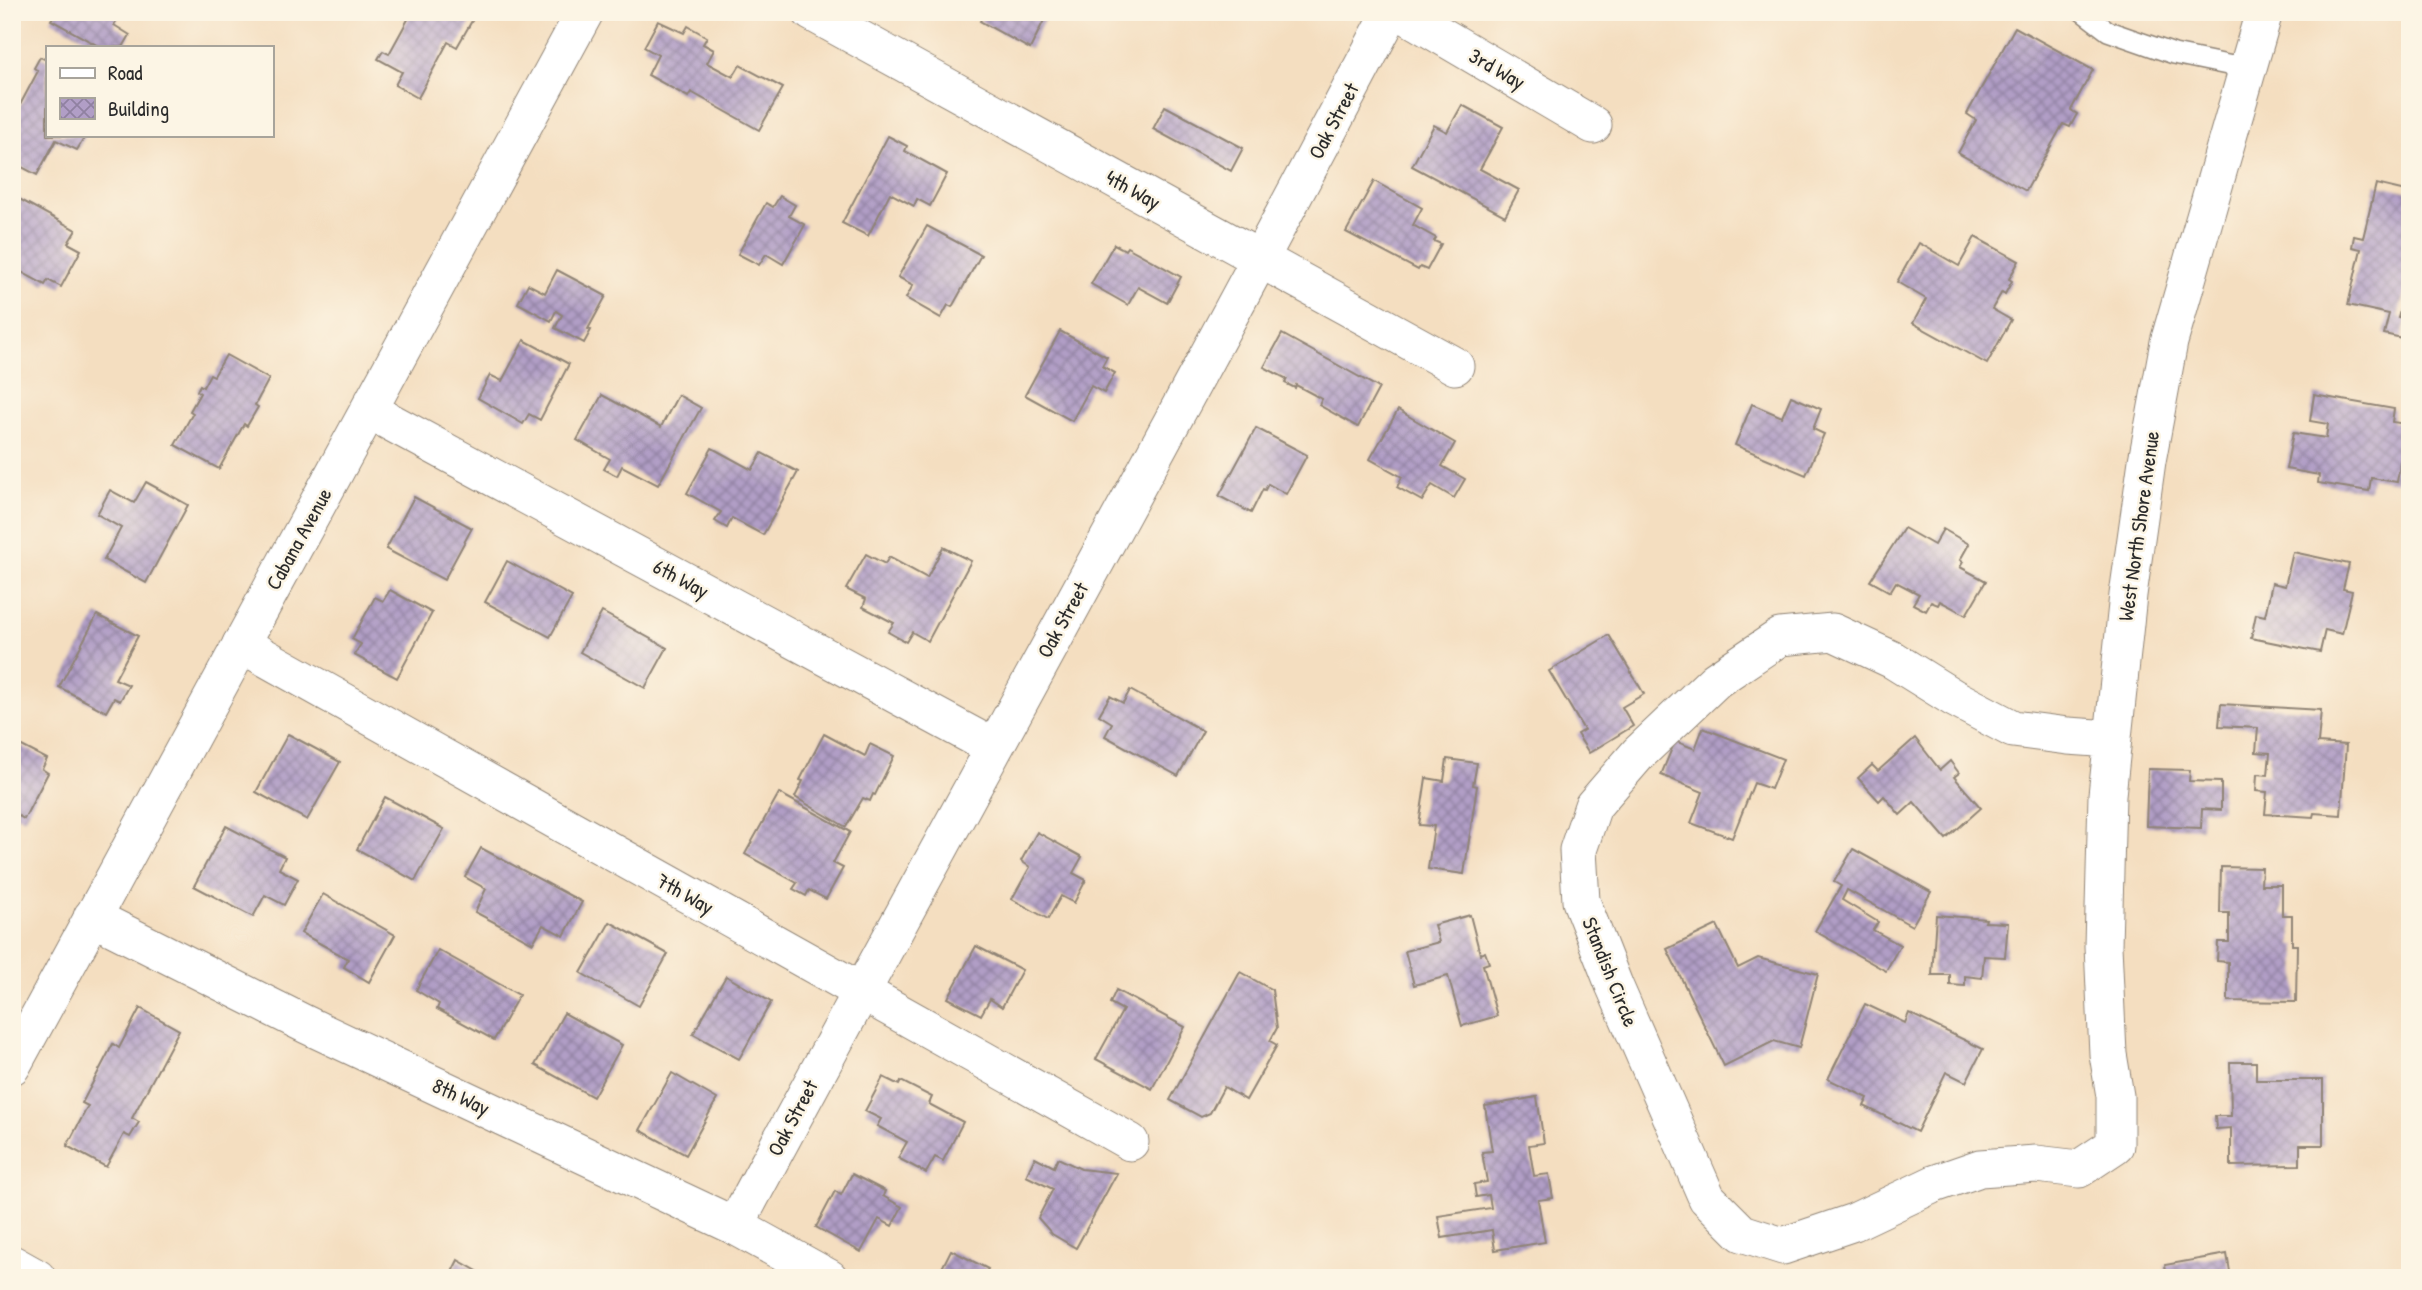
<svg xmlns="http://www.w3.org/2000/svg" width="2422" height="1290" viewBox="0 0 2422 1290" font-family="'Patrick Hand',sans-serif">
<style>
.building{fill:url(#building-cross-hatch)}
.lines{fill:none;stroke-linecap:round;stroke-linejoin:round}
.lane-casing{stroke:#908476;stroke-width:22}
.street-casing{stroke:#908476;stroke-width:39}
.lane{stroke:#fff;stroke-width:19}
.street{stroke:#fff;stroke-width:37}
.labels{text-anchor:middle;stroke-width:5;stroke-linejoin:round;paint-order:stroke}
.street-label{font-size:21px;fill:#2b2b2b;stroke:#fcf5e5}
</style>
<defs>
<pattern id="building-cross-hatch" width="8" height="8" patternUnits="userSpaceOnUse" patternTransform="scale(1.75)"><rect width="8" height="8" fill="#b19ec6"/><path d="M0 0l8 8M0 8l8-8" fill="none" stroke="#9081a1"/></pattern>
</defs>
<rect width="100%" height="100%" fill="#fcf5e5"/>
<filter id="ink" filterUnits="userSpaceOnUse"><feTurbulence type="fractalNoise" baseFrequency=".0143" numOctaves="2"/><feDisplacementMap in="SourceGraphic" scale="14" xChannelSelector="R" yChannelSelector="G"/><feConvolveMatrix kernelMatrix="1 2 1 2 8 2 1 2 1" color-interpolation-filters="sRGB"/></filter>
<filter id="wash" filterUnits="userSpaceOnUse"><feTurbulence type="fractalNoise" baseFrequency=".00686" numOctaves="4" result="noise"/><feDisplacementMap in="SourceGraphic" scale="28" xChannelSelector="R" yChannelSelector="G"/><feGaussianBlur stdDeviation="1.57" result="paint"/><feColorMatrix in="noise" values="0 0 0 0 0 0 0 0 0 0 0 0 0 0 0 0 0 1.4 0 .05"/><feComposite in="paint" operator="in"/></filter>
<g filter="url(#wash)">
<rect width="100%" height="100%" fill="#f4dec0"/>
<g id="blocks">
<g class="building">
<polygon points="56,12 121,12 114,25 130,35 123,47 100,47 51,20"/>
<polygon points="412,12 477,12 457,47 448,42 418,98 395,85 402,72 378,59 383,51 389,54"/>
<polygon points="985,12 1048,12 1030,49 980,21"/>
<polygon points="658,21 684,33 688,26 707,37 703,44 714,50 707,63 733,77 740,65 783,88 759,130 691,92 688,97 648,75 658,55 644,47"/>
<polygon points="2015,27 2093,70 2071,110 2077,114 2070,127 2063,124 2026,191 1958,153 1976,120 1967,114"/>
<polygon points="40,57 47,60 47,135 86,135 77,150 56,140 37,175 12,162 12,120 38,71 34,68"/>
<polygon points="1462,105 1503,127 1480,169 1519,190 1505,216 1412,166 1434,125 1447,132"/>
<polygon points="1165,106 1243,148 1231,171 1153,129"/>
<polygon points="888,136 907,146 905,151 947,174 930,206 917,199 914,206 890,193 868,236 842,223"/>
<polygon points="1374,181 1422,208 1413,225 1436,238 1434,241 1441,244 1427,270 1420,267 1418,270 1346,232"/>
<polygon points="2376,184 2410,192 2410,272 2398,317 2407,319 2402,338 2384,334 2389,314 2348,305 2361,249 2352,247 2354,236 2363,238"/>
<polygon points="12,195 76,230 68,243 81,250 61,287 48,280 45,285 12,267"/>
<polygon points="780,196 795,205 789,216 805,225 783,264 766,254 759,265 738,254 766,203 773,207"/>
<polygon points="927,226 981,255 952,307 948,305 941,318 906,298 913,285 898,277"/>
<polygon points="1975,237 2019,261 2009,279 2012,281 2005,294 2002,292 1992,309 2011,320 1987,364 1913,323 1926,299 1897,282 1919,243 1959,266"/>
<polygon points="1114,244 1125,250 1127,247 1181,277 1167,303 1138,287 1128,305 1091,284"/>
<polygon points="557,270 606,296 588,329 591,330 584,343 555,328 562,315 556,311 551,321 518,303 528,284 545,293"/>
<polygon points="1060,331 1107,357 1102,366 1115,373 1104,393 1091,386 1072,421 1025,395"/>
<polygon points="1282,334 1379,388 1358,427 1319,405 1322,399 1296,385 1295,388 1285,383 1287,379 1264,367"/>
<polygon points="524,340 569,364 540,420 529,414 523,424 478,398 490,375 502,381"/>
<polygon points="226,355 269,379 255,405 258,407 247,426 244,424 219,469 175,445 193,413 190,411 200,393 197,391 200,385 203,387 210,374 214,376"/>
<polygon points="602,395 661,427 678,395 701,408 658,485 622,466 617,476 604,469 610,459 577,440"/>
<polygon points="2314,395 2394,409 2392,422 2407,424 2397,482 2371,478 2369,491 2318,483 2319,475 2286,469 2293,433 2326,438 2328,424 2310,421"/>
<polygon points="1791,396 1821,409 1813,429 1824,434 1806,475 1735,445 1752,404 1782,417"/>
<polygon points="1398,410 1455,443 1442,466 1465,479 1454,498 1432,485 1422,501 1397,487 1402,477 1370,459"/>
<polygon points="1256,428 1307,455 1286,494 1268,484 1265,490 1263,489 1251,513 1219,496"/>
<polygon points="712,448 752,470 762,453 798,472 763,535 732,518 727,528 715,521 721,512 687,493"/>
<polygon points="146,482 188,505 146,583 104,560 121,528 97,514 110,490 134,503"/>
<polygon points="414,497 472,528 444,580 386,549"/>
<polygon points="1904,528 1934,545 1943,529 1969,544 1960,560 1963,562 1960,567 1986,581 1966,615 1940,601 1938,605 1931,602 1926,611 1913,604 1919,594 1896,582 1890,592 1870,581"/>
<polygon points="943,547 971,561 928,641 912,632 906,642 888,632 894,623 863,607 866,599 846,589 866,554 885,564 889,557 927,578"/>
<polygon points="2293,552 2349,564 2343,589 2352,591 2342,634 2325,630 2320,652 2251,638 2256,614 2265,616 2272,583 2285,586"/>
<polygon points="507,561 572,597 550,637 485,602"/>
<polygon points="390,590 432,613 397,678 354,655 361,644 352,639 375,597 383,601"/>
<polygon points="602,612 667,648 645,688 580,652"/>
<polygon points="97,615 138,636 115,679 129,685 120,701 114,698 106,712 59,687"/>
<polygon points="1609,635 1644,694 1622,707 1633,726 1589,753 1577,734 1584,730 1549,671"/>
<polygon points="1130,690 1203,731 1178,776 1105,736 1112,723 1099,715 1110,696 1123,703"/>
<polygon points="2221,704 2321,710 2318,743 2346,745 2341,815 2314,813 2313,817 2265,814 2267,792 2256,791 2257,774 2268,775 2270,753 2256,752 2258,728 2219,726"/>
<polygon points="1703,728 1783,759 1771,789 1754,783 1732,838 1691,823 1703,792 1661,775 1675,741 1695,749"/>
<polygon points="288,734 340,762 307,820 256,792"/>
<polygon points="824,734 865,756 870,744 894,756 875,795 873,794 870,801 863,798 846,827 795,797 803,781 800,780"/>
<polygon points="1915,738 1940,770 1950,761 1959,773 1954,777 1981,808 1946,839 1914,802 1900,815 1884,796 1879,801 1858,778 1872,765 1878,771"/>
<polygon points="14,742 47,759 42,769 48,773 24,819 17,815 12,825"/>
<polygon points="1447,759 1477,763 1473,785 1477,786 1464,874 1428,869 1434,826 1419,825 1426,778 1444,781"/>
<polygon points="2148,769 2190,770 2189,781 2221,782 2221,810 2202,809 2201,828 2146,826"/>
<polygon points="779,793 850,832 833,863 843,868 826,899 809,890 806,896 793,889 797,883 745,854"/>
<polygon points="385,797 444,829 415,881 357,849"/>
<polygon points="226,826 285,857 279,869 298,879 284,905 265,895 253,917 194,886"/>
<polygon points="1037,832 1082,857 1073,873 1086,880 1074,903 1061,896 1048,919 1012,899 1030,867 1021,861"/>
<polygon points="481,848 582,902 564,936 543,925 533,943 475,912 486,889 465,877"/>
<polygon points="1853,849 1931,892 1912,926 1847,890 1842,900 1878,922 1873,930 1900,945 1886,971 1815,931 1841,886 1834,882"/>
<polygon points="2221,867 2262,868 2261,885 2282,885 2282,915 2292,915 2292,945 2297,945 2296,1002 2228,1001 2228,962 2217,961 2218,942 2229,942 2229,913 2220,913"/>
<polygon points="323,894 395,935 369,982 344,967 348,959 301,933"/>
<polygon points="1470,915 1480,954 1485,952 1489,963 1483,965 1497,1016 1462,1026 1448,976 1414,985 1405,951 1439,942 1434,925"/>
<polygon points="1936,915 1986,919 1985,922 2008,923 2005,957 1984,956 1982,978 1965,976 1965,986 1950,985 1950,975 1932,975"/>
<polygon points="610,922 668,954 639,1006 581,973"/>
<polygon points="1717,925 1738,968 1758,958 1818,974 1799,1048 1774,1041 1724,1066 1667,949"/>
<polygon points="976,946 1022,970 1002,1007 990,999 981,1015 948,998"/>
<polygon points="438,950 519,995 494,1040 437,1009 439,1004 416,990"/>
<polygon points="1240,972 1272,990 1277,1028 1270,1041 1277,1045 1246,1100 1224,1087 1210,1113 1201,1117 1170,1100"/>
<polygon points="726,976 771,1002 739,1059 693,1034"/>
<polygon points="1116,990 1185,1027 1152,1089 1096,1059 1123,1010 1110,1003"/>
<polygon points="1865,1004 1905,1023 1909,1013 1983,1049 1966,1082 1946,1072 1917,1132 1864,1106 1868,1098 1828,1079"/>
<polygon points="140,1008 179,1030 132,1118 139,1122 130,1137 124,1134 106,1167 67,1146 88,1106 82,1103 113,1044 119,1048"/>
<polygon points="564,1013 622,1045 593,1097 535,1065"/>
<polygon points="2230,1062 2256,1062 2256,1080 2323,1080 2323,1145 2300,1145 2300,1165 2231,1166 2231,1128 2216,1129 2215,1116 2231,1116"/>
<polygon points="672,1073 717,1099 686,1155 640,1130"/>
<polygon points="883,1077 899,1085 901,1081 932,1097 929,1104 963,1122 943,1161 935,1157 926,1173 898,1158 907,1142 877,1126 881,1119 865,1111"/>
<polygon points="1537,1097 1544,1143 1529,1145 1534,1176 1549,1174 1553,1198 1538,1200 1545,1242 1495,1250 1492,1230 1442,1238 1438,1216 1491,1208 1489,1195 1476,1197 1474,1184 1487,1182 1482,1152 1492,1151 1485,1106"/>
<polygon points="1035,1157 1054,1167 1058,1158 1081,1169 1117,1173 1076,1248 1052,1234 1038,1218 1053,1189 1026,1176"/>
<polygon points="852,1174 885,1191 883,1196 902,1207 892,1226 879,1219 861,1252 816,1227 835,1191 841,1195"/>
<polygon points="951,1250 988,1269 984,1276 988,1278 937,1278"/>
<polygon points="2227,1254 2231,1278 2167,1278 2165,1265"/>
<polygon points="458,1260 477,1271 474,1278 444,1278 447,1272 451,1274"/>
</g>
</g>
</g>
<g filter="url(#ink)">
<use href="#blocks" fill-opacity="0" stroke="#908476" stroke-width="2"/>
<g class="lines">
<g class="lane-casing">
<polyline id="lane" points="2083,12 2108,31 2174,54 2247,69"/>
</g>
<g class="street-casing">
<g id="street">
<polyline points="811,12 1455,366"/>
<polyline points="1401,12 1593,125"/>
<polyline points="370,411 993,747"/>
<polyline points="241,644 1130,1142"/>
<polyline points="2112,739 2068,736 2013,729 1954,698 1893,660 1833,632 1780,637 1716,680 1638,754 1593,806 1578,850 1581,901 1614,985 1707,1198 1742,1233 1783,1246 1854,1222 1934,1184 1980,1168 2036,1164 2079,1169 2115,1145 2115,1096 2108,1054 2103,946 2107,795 2128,595 2147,461 2169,342 2264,12"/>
<polyline points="92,917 307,1025 735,1226 829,1278"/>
<polyline points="12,1066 585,12"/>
<path d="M735,1226c217,-405 442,-806 656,-1214"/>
<polyline points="12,1264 37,1278"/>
</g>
</g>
<use href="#lane" class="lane"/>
<use href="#street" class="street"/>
</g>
</g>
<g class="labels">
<g class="street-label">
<text transform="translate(1497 69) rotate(30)" y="7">3rd Way</text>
<text transform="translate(1334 121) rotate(-62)" y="7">Oak Street</text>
<text transform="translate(1133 190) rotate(29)" y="7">4th Way</text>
<text transform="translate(2139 526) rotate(-82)" y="7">West North Shore Avenue</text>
<text transform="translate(299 539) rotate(-61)" y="7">Cabana Avenue</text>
<text transform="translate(681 579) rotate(28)" y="7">6th Way</text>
<text transform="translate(1063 620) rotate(-61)" y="7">Oak Street</text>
<text transform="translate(685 894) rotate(29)" y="7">7th Way</text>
<text transform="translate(1610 972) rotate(68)" y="7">Standish Circle</text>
<text transform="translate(461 1097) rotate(25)" y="7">8th Way</text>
<text transform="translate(793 1118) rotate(-62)" y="7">Oak Street</text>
</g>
</g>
<rect width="2422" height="1290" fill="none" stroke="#fcf5e5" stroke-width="42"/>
<rect x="46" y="46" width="228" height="91" fill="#fcf5e5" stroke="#a8a49b" stroke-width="2"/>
<rect x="60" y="68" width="35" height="10" fill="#ffffff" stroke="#a8a49b" stroke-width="2"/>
<text x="108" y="80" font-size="21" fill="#2b2b2b">Road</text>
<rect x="60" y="98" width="35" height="21" fill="url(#building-cross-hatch)" stroke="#a8a49b" stroke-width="2"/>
<text x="108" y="116" font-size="21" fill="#2b2b2b">Building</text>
</svg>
